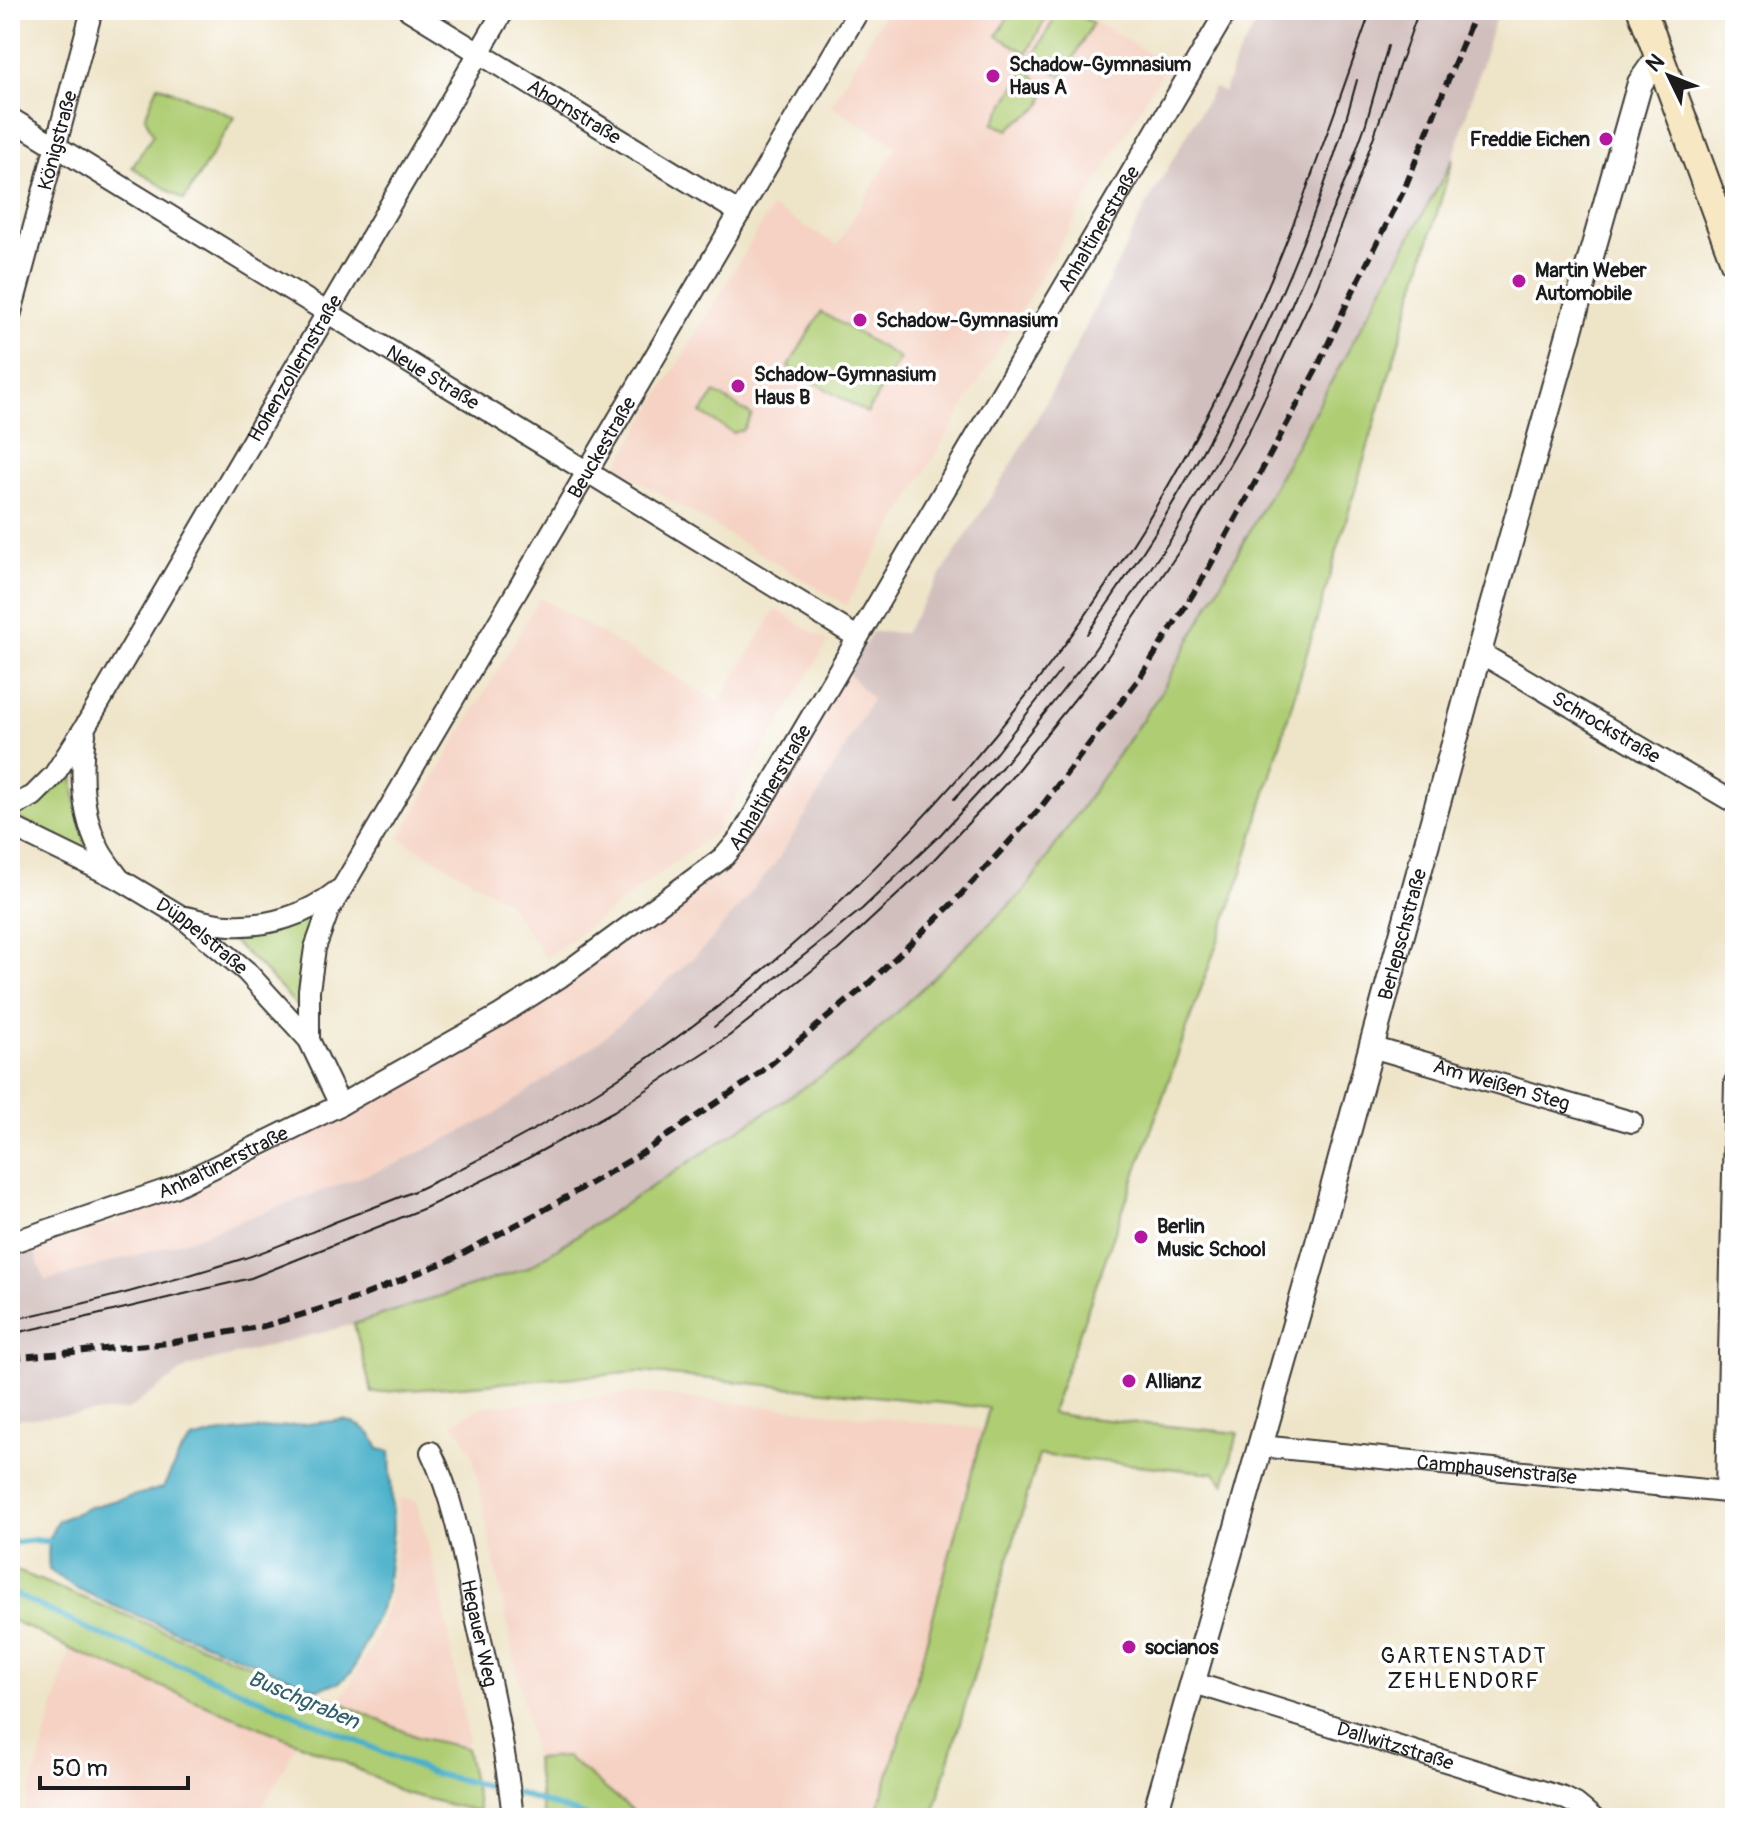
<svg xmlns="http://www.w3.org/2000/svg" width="1745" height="1828" viewBox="0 0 1745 1828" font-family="Pangolin,sans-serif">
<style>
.built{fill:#f5d2c3}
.industrial{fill:#d1bfbd}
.green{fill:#afcd73;stroke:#667448;stroke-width:2}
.water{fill:#4ab0c9;stroke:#336672;stroke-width:2}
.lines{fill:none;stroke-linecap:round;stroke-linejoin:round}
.stream{stroke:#4ab0c9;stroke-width:6}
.minor-casing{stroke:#3c3a36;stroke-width:24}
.tertiary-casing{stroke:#3c3a36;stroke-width:28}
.secondary-casing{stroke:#3c3a36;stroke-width:32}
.minor{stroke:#fff;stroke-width:20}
.tertiary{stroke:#fff;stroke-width:24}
.secondary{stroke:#f7e8c3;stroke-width:28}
.tram{stroke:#1c1c1c;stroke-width:2}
.rail{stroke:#1c1c1c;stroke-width:6;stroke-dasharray:12 6;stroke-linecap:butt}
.poi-dot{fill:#b5179e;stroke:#fff;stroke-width:3}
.labels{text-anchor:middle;stroke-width:7;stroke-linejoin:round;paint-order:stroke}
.poi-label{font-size:20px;font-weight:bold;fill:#1c1c1c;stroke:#fff;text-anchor:start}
.street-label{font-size:20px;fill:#1c1c1c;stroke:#fff}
.neighbourhood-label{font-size:22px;letter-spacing:2px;fill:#1c1c1c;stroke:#fff}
.water-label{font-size:22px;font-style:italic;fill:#315f6a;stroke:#fff}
</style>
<rect width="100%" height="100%" fill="#fff"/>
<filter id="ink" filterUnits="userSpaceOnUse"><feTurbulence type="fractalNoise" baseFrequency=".0125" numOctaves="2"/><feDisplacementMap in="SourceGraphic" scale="16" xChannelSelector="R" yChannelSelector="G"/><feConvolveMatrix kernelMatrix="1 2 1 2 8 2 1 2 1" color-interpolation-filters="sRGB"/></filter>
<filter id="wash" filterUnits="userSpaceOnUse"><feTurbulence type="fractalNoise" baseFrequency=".006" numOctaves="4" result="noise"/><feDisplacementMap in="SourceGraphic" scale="32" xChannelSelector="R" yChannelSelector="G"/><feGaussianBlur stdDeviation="1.8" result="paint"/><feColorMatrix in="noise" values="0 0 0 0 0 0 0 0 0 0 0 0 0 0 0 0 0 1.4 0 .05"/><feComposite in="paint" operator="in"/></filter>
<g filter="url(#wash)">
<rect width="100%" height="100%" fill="#eee4c8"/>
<g class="built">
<polygon points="886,10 1076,10 1167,64 846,605 616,467 772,207 837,245 897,146 831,106"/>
<polygon points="540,598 719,702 776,609 828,642 715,832 546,958 506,900 399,838"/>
<polygon points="848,673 872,698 819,794 776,862 704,948 600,1041 491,1117 396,1164 185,1241 45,1281 36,1249 155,1208 344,1116 566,984 705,882"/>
<polygon points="638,1393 984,1429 905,1721 875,1818 641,1818 567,1757 535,1759 472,1453 462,1434 452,1423 482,1407"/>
<polygon points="399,1498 416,1501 440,1590 468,1740 466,1748 417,1737 337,1701 350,1685 374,1641 390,1599 397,1539"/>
<polygon points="70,1649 298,1742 256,1818 23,1818"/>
</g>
<polygon class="industrial" points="1265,10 1498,10 1453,159 1162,691 1024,891 847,1059 527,1268 354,1324 188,1367 128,1410 10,1420 10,1256 34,1249 45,1281 185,1241 396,1164 491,1117 600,1041 704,948 776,862 819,794 872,699 848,673 872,632 904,633 1014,461 1070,358 1147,204 1214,88 1224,92 1236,59"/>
<g class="green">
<polygon points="1012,10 1050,10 1027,53 997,36"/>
<polygon points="1059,10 1069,10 1093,23 1063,77 1032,59"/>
<path d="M1026,68c12,10 28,30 9,43 -10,8 -17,7 -26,19l-16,-6z"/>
<polygon points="158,85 235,117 184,200 132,167 153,135 145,117"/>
<polygon points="1453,159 1241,876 1051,1413 1077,1417 1238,1433 1224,1485 1215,1473 1039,1455 932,1818 875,1818 905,1721 989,1408 641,1372 372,1393 354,1324 527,1268 847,1059 1024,891 1162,691"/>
<polygon points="821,312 900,358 867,413 788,367"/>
<polygon points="715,393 752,415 743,430 733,433 701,413"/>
<path d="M70,774l3,1c3,32 4,50 21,78l-3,2 -77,-39c25,-13 37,-21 56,-42z"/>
<path d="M313,917l2,4c-12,27 -16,55 -16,83l-2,2 -34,-37 -35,-32 2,-3z"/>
<polygon points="10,1568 337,1701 417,1737 466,1748 479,1812 404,1793 344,1762 70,1649 10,1619"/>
<polygon points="567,1757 641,1818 543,1818 535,1759"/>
</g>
<path class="water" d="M343,1420c18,4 29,11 36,29l11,2 3,79 -8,67 -33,75 -14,11 -21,6 -205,-84 -38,-18 -25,-17c-2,-18 -1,-33 8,-49l33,-14 73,-19 18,-37 11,-11 23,-6z"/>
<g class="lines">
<g class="stream">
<polyline points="10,1543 36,1540 54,1542"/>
<polyline points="10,1592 92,1631 188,1668 431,1773 520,1794 591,1818"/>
</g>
</g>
</g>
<g filter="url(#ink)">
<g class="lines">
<g class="minor-casing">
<g id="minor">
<path id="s1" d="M409,10l331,203"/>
<path id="s2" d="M10,118l847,519"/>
<path id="s3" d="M10,316l82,-306"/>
<path id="s4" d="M1479,652l256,151"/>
<path d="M85,734c-5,39 -4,81 15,117 5,9 12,18 18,26"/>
<path id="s5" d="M10,807l23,-11 21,-21 31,-48 419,-717"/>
<path id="s6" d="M10,826l111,54 60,36 65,55 63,69 31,65"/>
<path d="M186,917c14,3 29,8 44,8 38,2 77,-10 107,-34"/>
<path id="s7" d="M309,1040v-50l6,-42 13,-36 531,-902"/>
<path id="s8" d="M1371,1047l261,75"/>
<path id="s9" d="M10,1243l164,-56 166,-82 160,-90 60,-38 165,-121 15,-18 487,-828"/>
<path id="s10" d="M1260,1446l466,46 9,2"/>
<path id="s11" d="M431,1452c25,52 33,110 45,166 15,66 30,133 37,200"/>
<polyline points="1726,1492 1735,1082"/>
<path id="s12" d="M1191,1682l373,116 12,6 17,14"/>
</g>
</g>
<g class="tertiary-casing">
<g id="tertiary">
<path id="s13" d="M1154,1818l162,-568 163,-598 161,-569 19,-27"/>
</g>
</g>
<g class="secondary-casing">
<polyline id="secondary" points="1642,10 1735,262"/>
</g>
<use href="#minor" class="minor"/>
<use href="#tertiary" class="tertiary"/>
<use href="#secondary" class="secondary"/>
<g class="tram">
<polyline points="1352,162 1366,123 1388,46"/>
<path d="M1087,634c25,-37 51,-73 74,-111 84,-139 154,-286 196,-443"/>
<polyline points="954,799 993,757 1061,670"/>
<polyline points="714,1027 862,909 940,835 1002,767 1090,656 1173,536 1226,444 1271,352 1355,158"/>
<path d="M10,1320c78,-16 157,-37 232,-61 32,-10 63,-24 93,-37 28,-11 57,-21 84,-33 63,-30 126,-64 184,-101 262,-168 483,-429 621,-706 60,-120 102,-246 147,-372"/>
<polyline points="10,1334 71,1321 251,1278 425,1208 519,1163 614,1111 729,1036 838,950 922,872 1011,778 1102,665 1184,544 1249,431 1317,287 1356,186 1419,10"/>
</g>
<polyline class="rail" points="10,1358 168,1343 264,1326 357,1298 450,1260 544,1210 639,1155 756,1076 868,984 954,902 1041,807 1141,676 1205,575 1316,370 1348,301 1404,190 1476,10"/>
</g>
</g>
<g class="poi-dot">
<circle cx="993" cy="76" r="8"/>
<circle cx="1606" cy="139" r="8"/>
<circle cx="1519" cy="281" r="8"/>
<circle cx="860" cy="320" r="8"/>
<circle cx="738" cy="386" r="8"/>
<circle cx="1141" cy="1237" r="8"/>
<circle cx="1129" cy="1381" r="8"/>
<circle cx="1129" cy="1647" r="8"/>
</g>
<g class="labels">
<g class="poi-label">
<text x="1009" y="71">Schadow-Gymnasium<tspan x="1009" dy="23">Haus A</tspan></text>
<text x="1590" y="146" text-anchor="end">Freddie Eichen</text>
<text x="1535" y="277">Martin Weber<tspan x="1535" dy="23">Automobile</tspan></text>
<text x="876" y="327">Schadow-Gymnasium</text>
<text x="754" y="381">Schadow-Gymnasium<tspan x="754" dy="23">Haus B</tspan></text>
<text x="1157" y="1233">Berlin<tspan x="1157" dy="23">Music School</tspan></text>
<text x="1145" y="1388">Allianz</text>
<text x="1145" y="1654">socianos</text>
</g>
<g class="street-label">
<text dy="7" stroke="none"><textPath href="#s1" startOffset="194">Ahornstraße</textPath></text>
<text dy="7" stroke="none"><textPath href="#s3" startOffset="182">Königstraße</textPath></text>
<text dy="7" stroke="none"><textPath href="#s9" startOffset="1548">Anhaltinerstraße</textPath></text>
<text dy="7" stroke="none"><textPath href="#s5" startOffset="528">Hohenzollernstraße</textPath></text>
<text dy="7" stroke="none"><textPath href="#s2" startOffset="496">Neue Straße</textPath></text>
<text dy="7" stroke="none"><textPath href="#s7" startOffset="670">Beuckestraße</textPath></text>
<text dy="7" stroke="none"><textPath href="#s4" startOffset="148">Schrockstraße</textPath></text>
<text dy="7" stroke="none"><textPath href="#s9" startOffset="900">Anhaltinerstraße</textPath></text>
<text dy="7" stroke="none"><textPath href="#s13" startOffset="918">Berlepschstraße</textPath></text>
<text dy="7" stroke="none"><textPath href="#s6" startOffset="222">Düppelstraße</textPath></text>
<text dy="7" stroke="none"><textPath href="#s8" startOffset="136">Am Weißen Steg</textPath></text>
<text dy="7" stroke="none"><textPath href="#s9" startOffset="228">Anhaltinerstraße</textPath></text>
<text dy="7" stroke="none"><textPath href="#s10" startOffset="238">Camphausenstraße</textPath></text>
<text dy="7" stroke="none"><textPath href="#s11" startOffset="188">Hegauer Weg</textPath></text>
<text dy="7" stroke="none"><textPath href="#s12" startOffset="214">Dallwitzstraße</textPath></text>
</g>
<g class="neighbourhood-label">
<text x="1464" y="1663">GARTENSTADT<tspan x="1464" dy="25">ZEHLENDORF</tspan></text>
</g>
<g class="water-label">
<text transform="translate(304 1699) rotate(23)" y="8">Buschgraben</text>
</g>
</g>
<rect width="1745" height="1828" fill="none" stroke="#fff" stroke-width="40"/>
<g transform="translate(1669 76) rotate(313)" stroke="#ffffff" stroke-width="6" paint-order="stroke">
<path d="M0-6L14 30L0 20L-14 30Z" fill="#1c1c1c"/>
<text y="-12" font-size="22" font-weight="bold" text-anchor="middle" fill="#1c1c1c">N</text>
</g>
<path d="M40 1776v12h148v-12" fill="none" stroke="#1c1c1c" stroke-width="4"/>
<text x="52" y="1776" font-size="24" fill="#1c1c1c" stroke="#ffffff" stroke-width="6" paint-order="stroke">50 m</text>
</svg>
